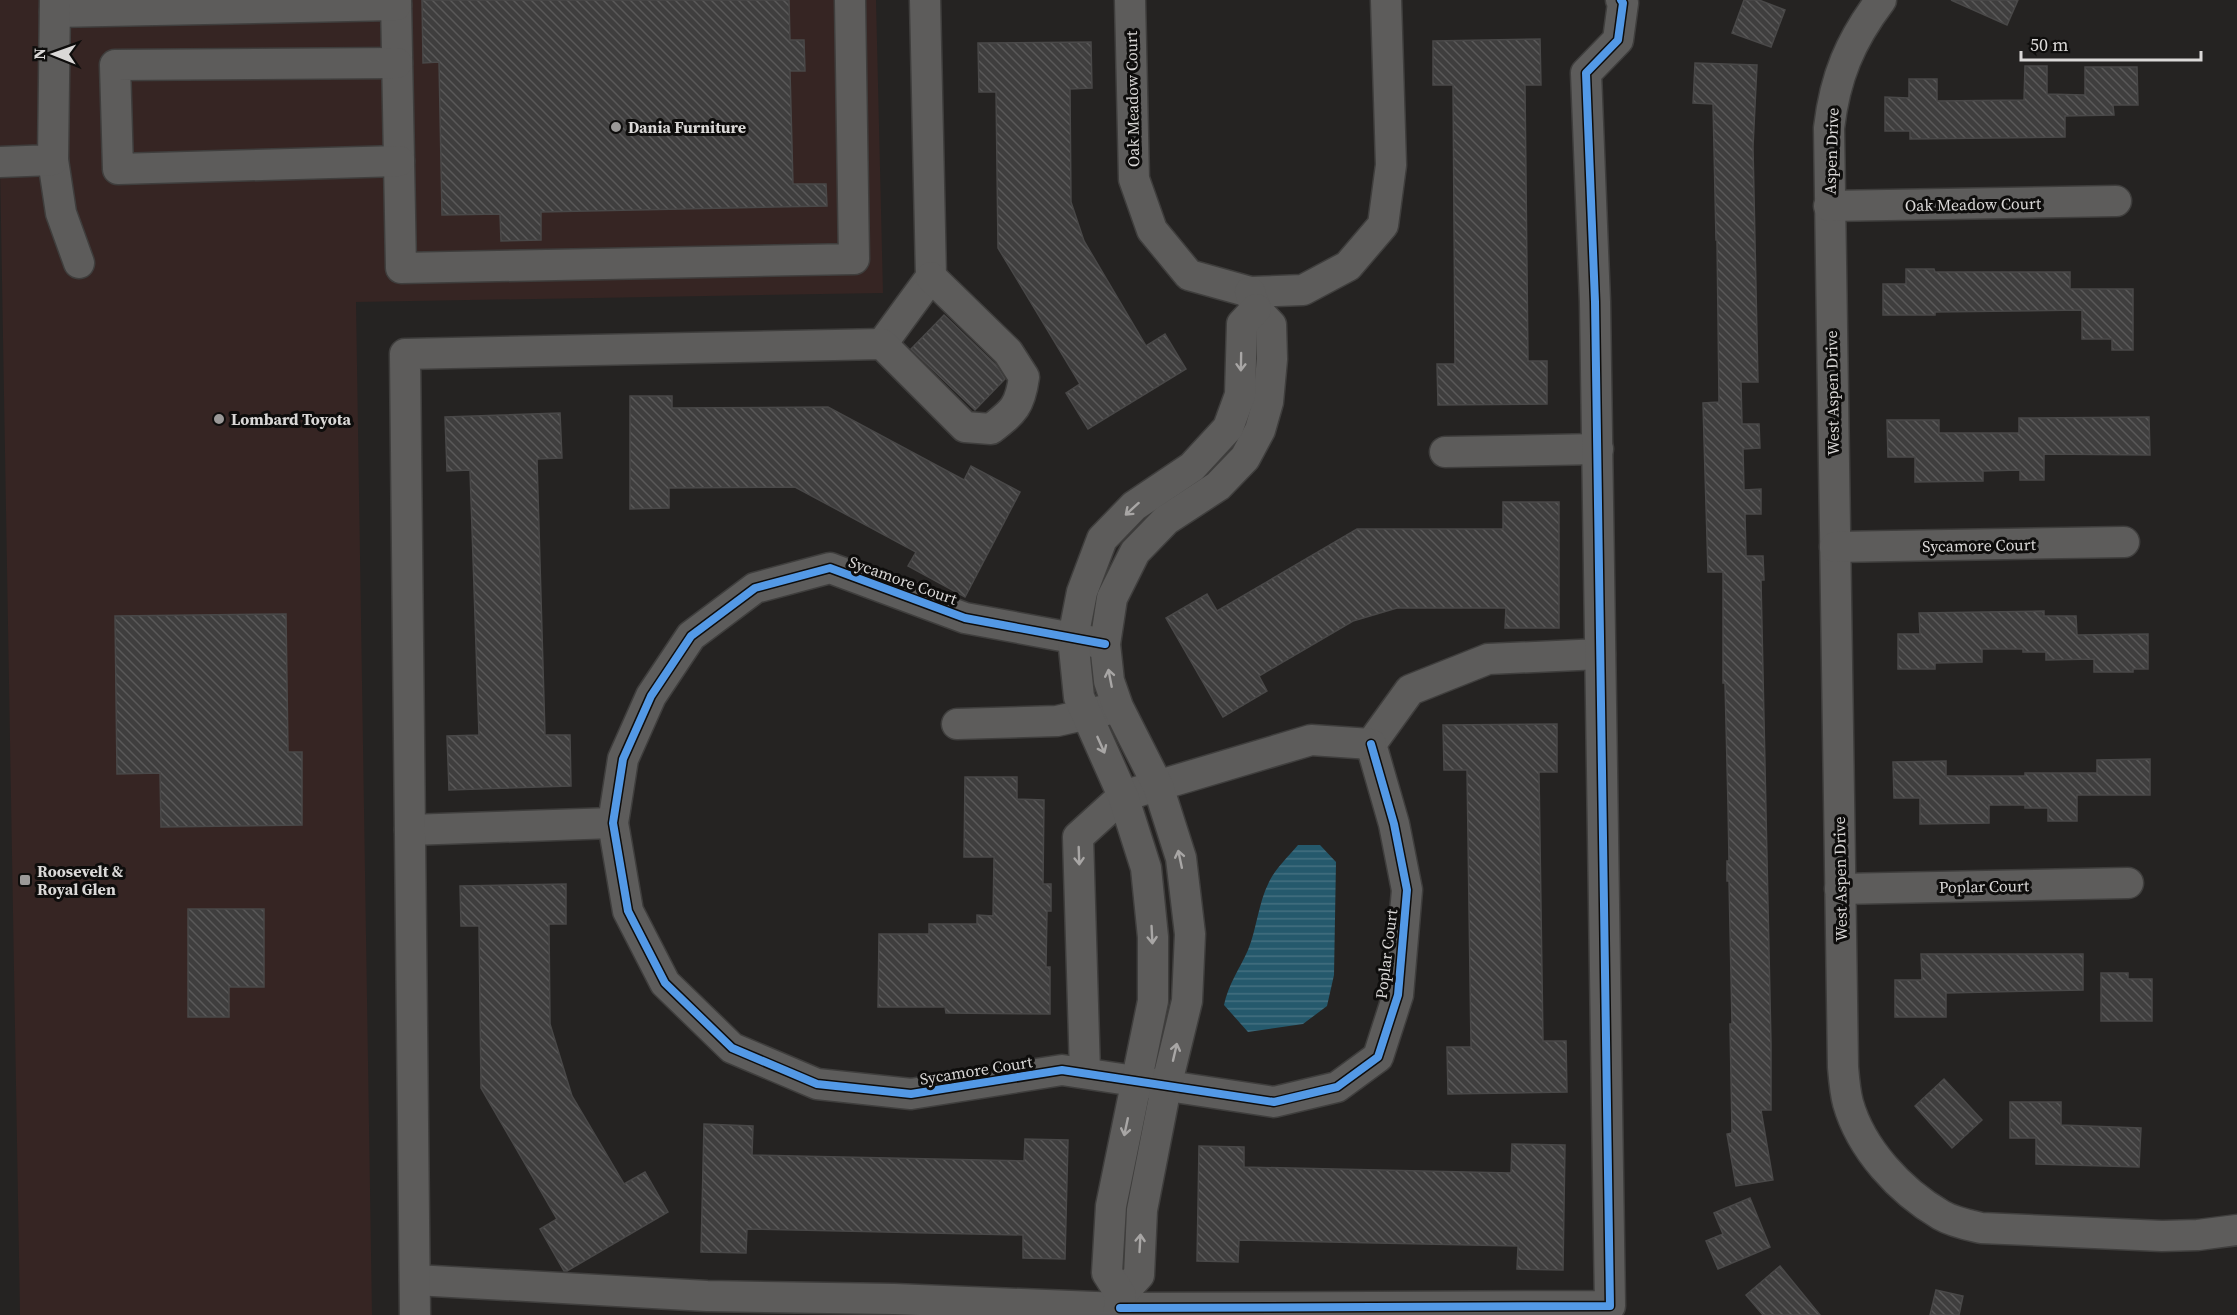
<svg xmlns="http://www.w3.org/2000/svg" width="2237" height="1315" viewBox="0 0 2237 1315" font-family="'Source Serif 4',serif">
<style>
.commercial{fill:#362523}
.water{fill:url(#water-rules)}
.building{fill:url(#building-back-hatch);stroke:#494848;stroke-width:1.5}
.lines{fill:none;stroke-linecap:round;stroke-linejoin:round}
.minor-casing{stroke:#3f3e3d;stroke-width:33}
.minor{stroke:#5d5c5b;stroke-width:30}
.cycleway-casing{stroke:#0e0d0c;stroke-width:11}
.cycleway{stroke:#5399e6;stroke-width:8}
.oneway{stroke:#a8a6a5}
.poi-dot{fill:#9b9998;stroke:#0e0d0c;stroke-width:2}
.labels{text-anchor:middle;stroke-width:6;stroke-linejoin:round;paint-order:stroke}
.street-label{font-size:16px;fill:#dad8d7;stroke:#0e0d0c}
.poi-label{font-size:16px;font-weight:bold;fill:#dad8d7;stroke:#0e0d0c;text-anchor:start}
</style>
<defs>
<pattern id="water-rules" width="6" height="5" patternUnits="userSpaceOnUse" patternTransform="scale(1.5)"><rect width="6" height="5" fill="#25596c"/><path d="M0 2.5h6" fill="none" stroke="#447080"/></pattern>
<pattern id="building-back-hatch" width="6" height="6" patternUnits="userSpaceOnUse" patternTransform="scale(1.5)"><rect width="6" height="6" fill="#3f3e3e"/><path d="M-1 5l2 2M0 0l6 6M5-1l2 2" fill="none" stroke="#5a5959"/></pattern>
</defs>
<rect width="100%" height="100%" fill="#252322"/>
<polygon class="commercial" points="0,0 876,0 883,293 356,302 372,1315 20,1315 0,165"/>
<path class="water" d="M1298,845h22l16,17 -2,113 -7,31 -24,18 -55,8 -24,-27c4,-20 16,-37 24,-55 9,-22 10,-46 21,-68 6,-13 19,-25 29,-37z"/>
<g class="building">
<polygon points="422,0 789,0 790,40 804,40 805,71 790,71 793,184 826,184 827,206 541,212 541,240 501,241 500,214 442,215 439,62 423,63"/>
<polygon points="1744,0 1759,0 1785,10 1771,47 1732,33"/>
<polygon points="1951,0 2018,0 2007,25"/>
<polygon points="1540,39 1541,85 1525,85 1528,361 1547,361 1547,404 1438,405 1437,364 1455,364 1453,85 1433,85 1433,41"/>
<polygon points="1091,42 1092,88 1070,89 1071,202 1084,241 1146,346 1165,334 1186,369 1088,429 1066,393 1080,384 998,248 996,92 979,92 978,43"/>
<polygon points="1695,63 1757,65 1753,147 1758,382 1741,382 1742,424 1759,424 1760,448 1743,449 1744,490 1761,489 1761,514 1745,514 1746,556 1763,556 1764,580 1761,580 1771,1044 1771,1110 1761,1110 1773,1180 1736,1186 1727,1134 1732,1133 1730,1024 1732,1024 1729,881 1727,881 1727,861 1729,861 1728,806 1725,683 1723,683 1723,572 1708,572 1704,440 1703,403 1719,402 1717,240 1716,240 1713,104 1693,103"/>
<polygon points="2025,66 2047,66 2047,94 2085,95 2085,67 2137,67 2138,105 2113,105 2114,115 2065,116 2065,137 1910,139 1910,131 1885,131 1885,97 1909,98 1909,79 1937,79 1937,101 2024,100"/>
<polygon points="1906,269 1934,269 1935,272 2070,272 2070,289 2133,289 2133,350 2112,350 2112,339 2082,339 2082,310 1935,312 1935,315 1883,315 1883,284 1906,284"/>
<polygon points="944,315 996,365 1005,379 975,410 911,349"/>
<polygon points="630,396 672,396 672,408 828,407 964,480 971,466 1020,492 965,597 908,566 916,552 795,487 669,488 669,508 630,509"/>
<polygon points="560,413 562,458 537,459 545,735 570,735 571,786 449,790 447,736 479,735 470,470 447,471 445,417"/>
<polygon points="2149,417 2150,455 2044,454 2044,480 2020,480 2020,470 1983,471 1983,481 1915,482 1915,457 1888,457 1887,420 1939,420 1939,433 2019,433 2019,418"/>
<polygon points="1503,502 1559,502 1559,628 1505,628 1506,608 1397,608 1353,621 1259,676 1267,691 1223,717 1166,618 1207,594 1217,611 1357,529 1503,529"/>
<polygon points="2044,611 2044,616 2076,616 2077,635 2148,634 2148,669 2133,669 2133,672 2094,672 2094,659 2046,660 2046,652 2023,652 2023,649 1982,649 1982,662 1935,663 1935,669 1898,669 1898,634 1920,634 1919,613"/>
<polygon points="286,614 288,752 302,752 302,825 161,827 160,773 117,774 115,616"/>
<polygon points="1557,724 1557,772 1539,772 1543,1041 1566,1041 1567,1092 1448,1094 1447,1047 1471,1047 1467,770 1444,770 1443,725"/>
<polygon points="2150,759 2150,795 2077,795 2077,821 2048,821 2048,808 2025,808 2025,805 1989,805 1989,823 1920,824 1920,798 1894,798 1893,762 1946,761 1946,776 2025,776 2025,773 2097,773 2097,760"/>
<polygon points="965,777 1017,777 1017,799 1044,800 1043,884 1051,884 1051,911 1047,911 1046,967 1050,967 1050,1014 946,1013 945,1007 878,1007 879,934 929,934 929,924 977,924 977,915 993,916 994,857 964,857"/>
<polygon points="566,884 566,924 549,924 550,1024 572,1096 624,1184 645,1172 668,1212 567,1271 564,1271 540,1229 557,1219 481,1088 479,926 461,926 460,886"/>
<polygon points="188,909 264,909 264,987 229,987 229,1017 188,1017"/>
<polygon points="1921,954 2083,954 2083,990 1946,993 1946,1017 1895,1017 1895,980 1922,980"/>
<polygon points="2101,973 2128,973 2128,979 2152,979 2152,1021 2101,1021"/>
<polygon points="1944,1079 1982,1120 1952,1148 1915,1106"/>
<polygon points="2010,1102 2061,1102 2061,1125 2141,1128 2139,1167 2036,1164 2036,1138 2010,1138"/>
<polygon points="704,1124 753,1126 752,1155 1024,1161 1025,1139 1068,1140 1065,1259 1023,1258 1023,1235 747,1229 746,1253 701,1252"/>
<polygon points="1512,1144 1565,1145 1563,1270 1517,1269 1518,1246 1239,1240 1238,1262 1197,1261 1199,1146 1244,1147 1244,1167 1511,1173"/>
<polygon points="1750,1198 1770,1247 1718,1269 1706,1241 1723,1234 1714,1213"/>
<polygon points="1780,1266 1820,1315 1763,1315 1746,1295"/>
<polygon points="1936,1290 1963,1296 1959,1315 1930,1315"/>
</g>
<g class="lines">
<g class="minor-casing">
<g id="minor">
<polyline points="396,0 401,268 854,259 850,0"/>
<polyline points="1130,0 1134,179 1152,230 1189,275 1250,292 1303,290 1348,266 1383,225 1391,165 1386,0"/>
<path d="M1881,0c-31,41 -46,77 -52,128l14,939c1,12 2,25 5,36 13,46 52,88 93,112 12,7 27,10 40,13l181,8 36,-1 39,-5"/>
<polyline points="55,12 396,5"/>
<polyline points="397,63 115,65 118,169 399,161"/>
<polyline points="53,160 61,213 79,263"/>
<polyline points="0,162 53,160 55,0"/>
<polyline points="1829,206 2116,201"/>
<polyline points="882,344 931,277 925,0"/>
<polyline points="1445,452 1598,449"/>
<polyline points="1835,547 2124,542"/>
<polyline points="1105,644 965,618 830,568 755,588 691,636 651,696 623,759 613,823 628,911 665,983 732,1048 817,1084 911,1094 1062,1070 1274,1102 1337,1087 1378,1057 1398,995 1407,890 1394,824 1371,744"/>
<polyline points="957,724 1057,721 1106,710"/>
<polyline points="1371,744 1410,690 1488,659 1600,654"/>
<polyline points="410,830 613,823"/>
<polyline points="1840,889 2128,883"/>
<polyline points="1085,1073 1078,837 1123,796 1311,740 1371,744"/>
<polyline points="415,1280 707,1296 894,1299 1120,1308 1610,1306 1595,302 1586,73 1618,40 1623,3 1621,0"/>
<polyline points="1121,1295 1139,1275 1142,1210 1166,1087 1187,1001 1190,934 1181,858 1158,786 1118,707 1109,681 1105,644 1112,598 1135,552 1166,520 1218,486 1245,458 1260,430 1268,402 1272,359 1271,325 1256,309 1250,292"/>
<polyline points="1118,1314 1121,1295 1107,1273 1111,1206 1153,1001 1153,937 1146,868 1123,796 1079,697 1073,638 1082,592 1102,539 1134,506 1192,467 1228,428 1240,395 1242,324 1256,309"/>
<path d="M415,1315l-10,-961 477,-10 83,83 26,2c23,-18 29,-23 33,-52l-16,-25 -77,-75"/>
</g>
</g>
<use href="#minor" class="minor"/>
<g class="cycleway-casing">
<g id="cycleway">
<polyline points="1105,644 965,618 830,568 755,588 691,636 651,696 623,759 613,823 628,911 665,983 732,1048 817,1084 911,1094 1062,1070 1274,1102 1337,1087 1378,1057 1398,995 1407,890 1394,824 1371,744"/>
<polyline points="1120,1308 1610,1306 1595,302 1586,73 1618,40 1623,3 1621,0"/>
</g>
</g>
<use href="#cycleway" class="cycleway"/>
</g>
<defs><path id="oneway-shaft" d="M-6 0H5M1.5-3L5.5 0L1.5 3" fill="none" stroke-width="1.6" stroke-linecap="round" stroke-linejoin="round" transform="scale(1.5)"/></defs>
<g class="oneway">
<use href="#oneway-shaft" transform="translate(1241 362) rotate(91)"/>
<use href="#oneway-shaft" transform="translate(1132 509) rotate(138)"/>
<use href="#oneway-shaft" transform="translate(1110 678) rotate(-101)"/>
<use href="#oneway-shaft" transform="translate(1101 745) rotate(66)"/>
<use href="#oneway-shaft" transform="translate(1079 856) rotate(88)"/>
<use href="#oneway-shaft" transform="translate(1180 859) rotate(-102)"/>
<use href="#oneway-shaft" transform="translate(1152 935) rotate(87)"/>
<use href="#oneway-shaft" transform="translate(1175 1052) rotate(-77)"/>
<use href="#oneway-shaft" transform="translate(1126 1127) rotate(102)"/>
<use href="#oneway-shaft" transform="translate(1140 1243) rotate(-87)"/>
</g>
<g class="poi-dot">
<circle cx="616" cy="127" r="6"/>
<circle cx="219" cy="419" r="6"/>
<rect x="19" y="874" width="12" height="12" rx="3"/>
</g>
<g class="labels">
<g class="street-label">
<text transform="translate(1132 99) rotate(-91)" y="6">Oak Meadow Court</text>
<text transform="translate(1831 151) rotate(-88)" y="6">Aspen Drive</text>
<text transform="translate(1973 204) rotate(-1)" y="6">Oak Meadow Court</text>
<text transform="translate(1832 393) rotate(-91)" y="6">West Aspen Drive</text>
<text transform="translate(1979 545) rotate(-1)" y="6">Sycamore Court</text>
<text transform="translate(903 580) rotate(20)" y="6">Sycamore Court</text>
<text transform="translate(1840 879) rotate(-91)" y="6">West Aspen Drive</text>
<text transform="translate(1984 886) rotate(-1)" y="6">Poplar Court</text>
<text transform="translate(1386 954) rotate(-83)" y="6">Poplar Court</text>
<text transform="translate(976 1070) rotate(-9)" y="6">Sycamore Court</text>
</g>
<g class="poi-label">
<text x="628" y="133">Dania Furniture</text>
<text x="231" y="425">Lombard Toyota</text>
<text x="37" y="877">Roosevelt &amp;<tspan x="37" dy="18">Royal Glen</tspan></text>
</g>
</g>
<g transform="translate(54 54) rotate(271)" stroke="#0e0d0c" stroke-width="4.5" paint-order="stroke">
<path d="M0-4.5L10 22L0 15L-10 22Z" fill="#dad8d7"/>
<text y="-9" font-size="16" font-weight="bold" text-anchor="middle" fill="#dad8d7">N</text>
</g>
<path d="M2021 51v9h180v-9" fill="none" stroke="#dad8d7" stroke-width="3"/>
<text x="2030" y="51" font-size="18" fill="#dad8d7" stroke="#0e0d0c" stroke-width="4.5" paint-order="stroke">50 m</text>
</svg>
